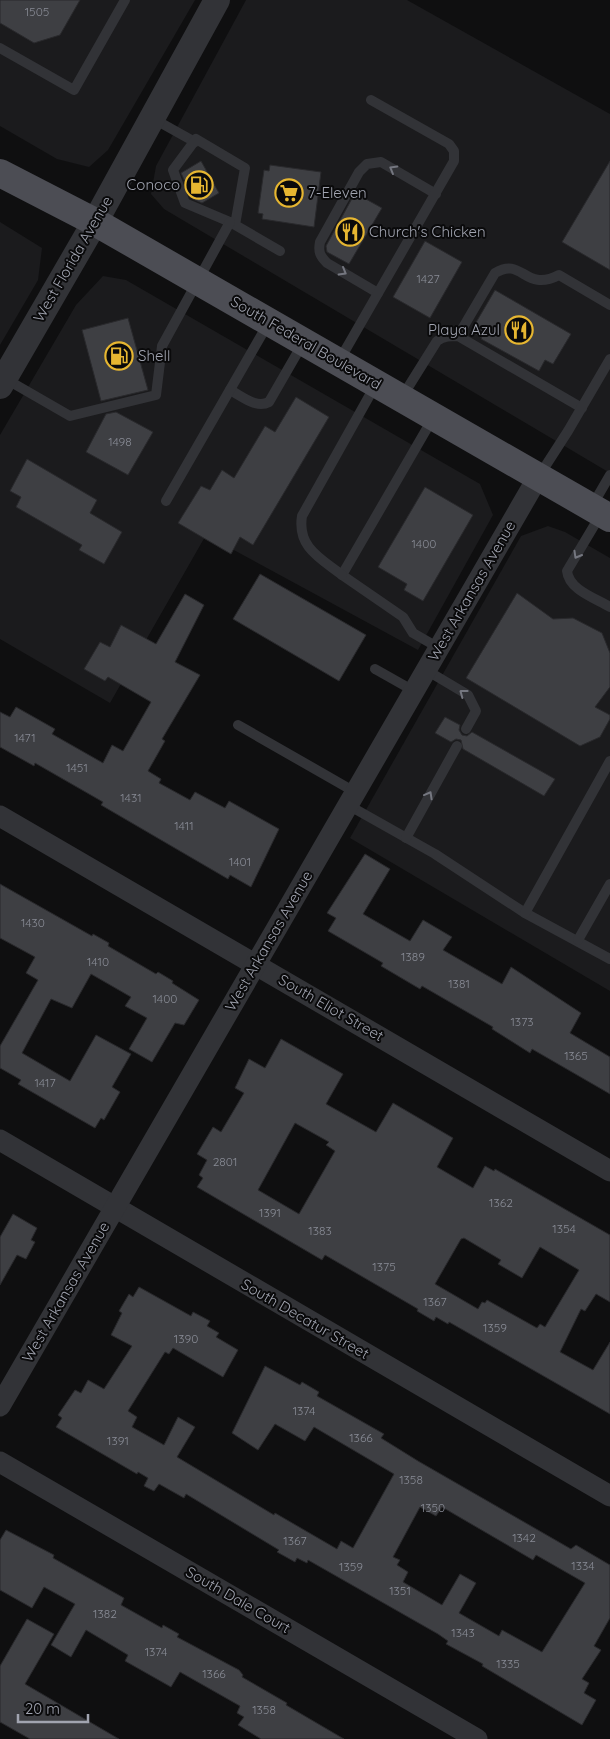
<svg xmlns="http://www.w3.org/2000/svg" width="610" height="1739" viewBox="0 0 610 1739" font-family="Quicksand,sans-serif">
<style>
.built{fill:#1b1b1d}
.building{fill:#3e3f43;stroke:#29292c;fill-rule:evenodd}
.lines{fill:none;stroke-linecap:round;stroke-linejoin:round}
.service{stroke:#323337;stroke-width:10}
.minor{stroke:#323337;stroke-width:21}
.tertiary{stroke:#323337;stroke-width:26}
.primary{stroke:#4c4d54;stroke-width:28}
.oneway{stroke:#757780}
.labels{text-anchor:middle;stroke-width:4;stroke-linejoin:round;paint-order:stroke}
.number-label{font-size:12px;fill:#888b95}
.poi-label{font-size:15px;fill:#a1a4b0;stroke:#0a0a0b;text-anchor:start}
.street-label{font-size:15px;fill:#a1a4b0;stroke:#0a0a0b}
</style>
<rect width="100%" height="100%" fill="#0f0f10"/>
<g class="built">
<polygon points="0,0 195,0 108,150 89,167 57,159 0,126"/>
<polygon points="246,0 407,0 610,114 610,473 164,209 151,194 156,166"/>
<polygon points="0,222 42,248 38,280 0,345"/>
<polygon points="103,276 126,280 480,484 493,515 418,650 206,535 110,703 0,639 0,435 76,305"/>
<polygon points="548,526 565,532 610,558 610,991 350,838 521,536"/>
</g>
<g class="building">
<polygon points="0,0 80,0 60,35 34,43 0,23"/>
<polygon points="201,161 219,193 202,203 193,199 181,173"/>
<polygon points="610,161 610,270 562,242"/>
<polygon points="270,165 321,172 314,227 262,219 263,214 258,213 264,170 269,171"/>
<polygon points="355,193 382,208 349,264 327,252 326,246"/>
<polygon points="425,241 462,262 430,318 393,297"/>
<polygon points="495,290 571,334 553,364 545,360 539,371 481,339 482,338 471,331"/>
<polygon points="128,318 148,390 101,401 82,330"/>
<polygon points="296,397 329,417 253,545 240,537 231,554 178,523 201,486 210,490 222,470 234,478 265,426 275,432"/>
<polygon points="116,412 153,432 128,475 86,452 106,414"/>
<polygon points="27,459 97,500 90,513 122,532 104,564 79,550 82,545 16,507 21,497 10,491"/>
<polygon points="425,487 473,515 423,601 404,590 407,584 378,567"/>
<polygon points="260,574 366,635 339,681 233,619"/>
<polygon points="517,593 553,619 573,618 602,633 610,653 610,687 595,707 610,715 610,719 600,737 580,746 466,678"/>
<polygon points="185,594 204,605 175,662 200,675 162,739 165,741 148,771 161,779 159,783 190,800 195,792 225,808 229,801 279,829 251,887 230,875 228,879 101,805 103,802 35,763 34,766 0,747 0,712 10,717 16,707 55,729 52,734 103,763 112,745 123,751 151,702 108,677 105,681 84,669 100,642 110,647 121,625 156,644"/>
<polygon points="445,717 460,725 459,730 462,735 467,736 472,732 555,779 544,796 463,749 461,740 456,739 451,742 435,733"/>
<polygon points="365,854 390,869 363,914 410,941 423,920 452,937 443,950 502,984 511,967 581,1013 570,1033 610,1057 610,1094 532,1049 530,1053 492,1029 493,1027 422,986 420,989 381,966 383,963 328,931 336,918 327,913"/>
<polygon points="0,884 92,936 93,934 109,943 108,946 156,974 158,972 173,981 172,983 199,1000 184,1025 175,1023 152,1062 129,1049 147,1018 125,1006 131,997 91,974 72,1008 51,999 22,1053 70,1081 96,1035 131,1054 112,1087 120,1092 104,1120 101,1118 95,1128 18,1084 21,1080 0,1068 0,1046 38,980 26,973 35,957 0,938"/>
<path d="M281,1039l62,35 -17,30 50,28 17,-29 60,35 -16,29 36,21 12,-22 9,5 1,-2 115,66v67l-14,-8 -11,17 -4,-2 -21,43 33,18 17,-28v72l-161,-92 -1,2 -12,-7 -2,4 -17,-10 1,-2 -93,-54 -3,5 -125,-73 6,-9 -4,-3 8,-15 -10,-6 16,-27 8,5 23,-39 -9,-5 14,-29 16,9zM295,1123l34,19 -3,3 9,6 -36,63 -41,-24zM464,1238l37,22 -3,4 24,14 18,-31 39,23 -34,57 -5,-3 -3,4 -50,-28 -2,3 -3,-1 -4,7 -43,-25 26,-45z"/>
<polygon points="13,1214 37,1228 31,1240 35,1242 26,1259 17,1255 0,1285 0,1237"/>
<path d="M139,1287l52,29 2,-4 17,9 -3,5 12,7 -3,4 22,13 -15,27 -50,-29 -4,6 -4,-2 -37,59 9,6 -5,10 32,18 14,-28 17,10 -18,30 97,58 1,-2 62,36 4,-8 12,7 41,-74 -80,-47 -9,14 -30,-17 -17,26 -26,-17 33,-67 35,19 2,-3 17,10 -2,4 67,38 -3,4 37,23 153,88 5,-4 34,20v53l-16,28 7,4 -19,29 7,4 -5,10 12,7 -14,25 -100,-59 1,-2 -37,-20 2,-3 -10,-7 -130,-74 -1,3 -10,-5 -2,4 -18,-10 2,-2 -93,-56 -2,4 -25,-14 -5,7 -10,-5 4,-8 -10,-6 -1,2 -81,-47 6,-9 -4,-3 17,-25 6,3 7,-13 16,9 28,-43 -21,-11 11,-22 -3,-2 10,-17 4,3zM420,1507l16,9 6,-9 91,53 3,-5 49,28 -43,69 -40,-22 -3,6 -40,-23 17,-30 -16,-9 -18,31 -39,-23 5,-10 -11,-7 3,-5 -7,-3z"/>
<polygon points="6,1530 54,1555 53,1558 124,1598 121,1605 162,1628 163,1625 179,1634 177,1637 239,1670 243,1675 242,1677 287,1703 286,1705 344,1739 261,1739 238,1725 244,1717 237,1713 240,1706 180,1672 171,1687 125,1661 128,1655 86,1630 71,1657 51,1645 75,1604 44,1587 32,1608 0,1590 0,1540"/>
<polygon points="27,1619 54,1634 25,1684 119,1739 30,1739 0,1722 0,1666"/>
</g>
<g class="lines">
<g class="service">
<polyline points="0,48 74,90 125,0"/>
<polyline points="152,118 195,142"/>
<polyline points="235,225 245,168 196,139 173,170 185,203 230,222 280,251"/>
<path d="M378,293l-51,-30c-7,-7 -9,-11 -7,-21l39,-70 8,-8 14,-2 55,32"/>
<path d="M458,336l37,-63c28,-17 29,20 64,2l51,30"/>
<polyline points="339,361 454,161 454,151 449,144 371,100"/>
<polyline points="4,378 70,416 156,395 162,346 230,222"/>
<path d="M230,390c12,6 26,19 39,12l34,-59"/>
<path d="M402,397l35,-56c7,-5 13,-5 21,-5l124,72"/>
<polyline points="433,418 342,575 403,617 413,633 439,648"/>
<polyline points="539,476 568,431 610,359"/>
<polyline points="166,501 269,322"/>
<polyline points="592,506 610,475"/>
<path d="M601,514l-34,57c2,19 28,27 43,36"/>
<path d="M342,575c-22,-17 -45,-28 -40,-59l74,-132"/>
<polyline points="375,669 414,691"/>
<polyline points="426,670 468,695 476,711 466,729"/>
<polyline points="238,725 355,792"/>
<polyline points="348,805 435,854 525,913 610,959"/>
<polyline points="406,838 457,746"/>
<polyline points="525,913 610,761"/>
<polyline points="578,940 610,884"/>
</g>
<g class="minor">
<polyline points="0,816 610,1171"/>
<polyline points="0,1140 610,1496"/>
<polyline points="0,1406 538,477"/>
<polyline points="0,1462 477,1739"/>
</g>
<polyline class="tertiary" points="0,386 95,222 217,0"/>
<polyline class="primary" points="0,173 95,222 610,518"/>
</g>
<defs><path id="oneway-chevron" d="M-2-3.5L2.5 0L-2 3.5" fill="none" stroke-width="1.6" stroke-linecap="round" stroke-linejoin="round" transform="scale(1.25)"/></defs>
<g class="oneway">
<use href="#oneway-chevron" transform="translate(393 169) rotate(-150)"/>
<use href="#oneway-chevron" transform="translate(343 272) rotate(30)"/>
<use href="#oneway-chevron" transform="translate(577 555) rotate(120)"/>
<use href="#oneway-chevron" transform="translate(463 693) rotate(-143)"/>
<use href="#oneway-chevron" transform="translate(429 795) rotate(-61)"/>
</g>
<defs>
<g id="fuel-ring" transform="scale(1.4375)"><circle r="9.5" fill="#0a0a0b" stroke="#e6b631" stroke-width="1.5"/><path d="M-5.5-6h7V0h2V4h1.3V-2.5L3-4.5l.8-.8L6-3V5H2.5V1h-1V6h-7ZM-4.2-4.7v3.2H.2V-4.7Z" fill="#e6b631"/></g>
<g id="supermarket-ring" transform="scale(1.4375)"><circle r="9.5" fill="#0a0a0b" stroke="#e6b631" stroke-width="1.5"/><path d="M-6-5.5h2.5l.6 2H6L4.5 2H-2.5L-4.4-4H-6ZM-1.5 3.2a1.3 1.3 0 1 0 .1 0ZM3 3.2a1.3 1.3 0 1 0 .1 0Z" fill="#e6b631"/></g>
<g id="restaurant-ring" transform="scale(1.4375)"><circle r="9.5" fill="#0a0a0b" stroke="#e6b631" stroke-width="1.5"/><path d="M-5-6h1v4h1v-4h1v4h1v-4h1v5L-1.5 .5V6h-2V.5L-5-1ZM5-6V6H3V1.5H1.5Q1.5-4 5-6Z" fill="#e6b631"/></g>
</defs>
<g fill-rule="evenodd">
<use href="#fuel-ring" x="199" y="185"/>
<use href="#supermarket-ring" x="289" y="193"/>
<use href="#restaurant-ring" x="350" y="232"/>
<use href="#restaurant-ring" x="519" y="330"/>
<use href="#fuel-ring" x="119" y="356"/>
</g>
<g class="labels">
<g class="number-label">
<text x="37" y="16">1505</text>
<text x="428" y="283">1427</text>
<text x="120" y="446">1498</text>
<text x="424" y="548">1400</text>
<text x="25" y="742">1471</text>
<text x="77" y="772">1451</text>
<text x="131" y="802">1431</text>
<text x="184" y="830">1411</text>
<text x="240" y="866">1401</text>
<text x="33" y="927">1430</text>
<text x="413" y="961">1389</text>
<text x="98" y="966">1410</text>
<text x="459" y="988">1381</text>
<text x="165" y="1003">1400</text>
<text x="522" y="1026">1373</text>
<text x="576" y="1060">1365</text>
<text x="45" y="1087">1417</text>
<text x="225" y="1166">2801</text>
<text x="501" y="1207">1362</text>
<text x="270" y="1217">1391</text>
<text x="564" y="1233">1354</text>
<text x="320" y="1235">1383</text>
<text x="384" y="1271">1375</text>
<text x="435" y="1306">1367</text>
<text x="495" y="1332">1359</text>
<text x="186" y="1343">1390</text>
<text x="304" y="1415">1374</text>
<text x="361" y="1442">1366</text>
<text x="118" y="1445">1391</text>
<text x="411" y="1484">1358</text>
<text x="433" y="1512">1350</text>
<text x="524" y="1542">1342</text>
<text x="295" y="1545">1367</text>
<text x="583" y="1570">1334</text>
<text x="351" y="1571">1359</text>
<text x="400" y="1595">1351</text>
<text x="105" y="1618">1382</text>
<text x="463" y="1637">1343</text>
<text x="156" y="1656">1374</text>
<text x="508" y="1668">1335</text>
<text x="214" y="1678">1366</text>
<text x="264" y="1714">1358</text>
</g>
<g class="poi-label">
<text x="180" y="190" text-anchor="end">Conoco</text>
<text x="308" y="198">7-Eleven</text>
<text x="369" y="237">Church's Chicken</text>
<text x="500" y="335" text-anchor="end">Playa Azul</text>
<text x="138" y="361">Shell</text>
</g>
<g class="street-label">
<text transform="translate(73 259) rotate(-60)" y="5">West Florida Avenue</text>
<text transform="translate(306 343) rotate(30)" y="5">South Federal Boulevard</text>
<text transform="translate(472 591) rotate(-60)" y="5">West Arkansas Avenue</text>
<text transform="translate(269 941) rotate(-60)" y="5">West Arkansas Avenue</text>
<text transform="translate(331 1008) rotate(30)" y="5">South Eliot Street</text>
<text transform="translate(66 1292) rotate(-60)" y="5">West Arkansas Avenue</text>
<text transform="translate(305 1319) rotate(30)" y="5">South Decatur Street</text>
<text transform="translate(238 1600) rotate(30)" y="5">South Dale Court</text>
</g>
</g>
<path d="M18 1714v8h70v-8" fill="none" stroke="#a1a4b0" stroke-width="2.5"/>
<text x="25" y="1714" font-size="15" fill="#a1a4b0" stroke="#0a0a0b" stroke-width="4" paint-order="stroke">20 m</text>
</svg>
